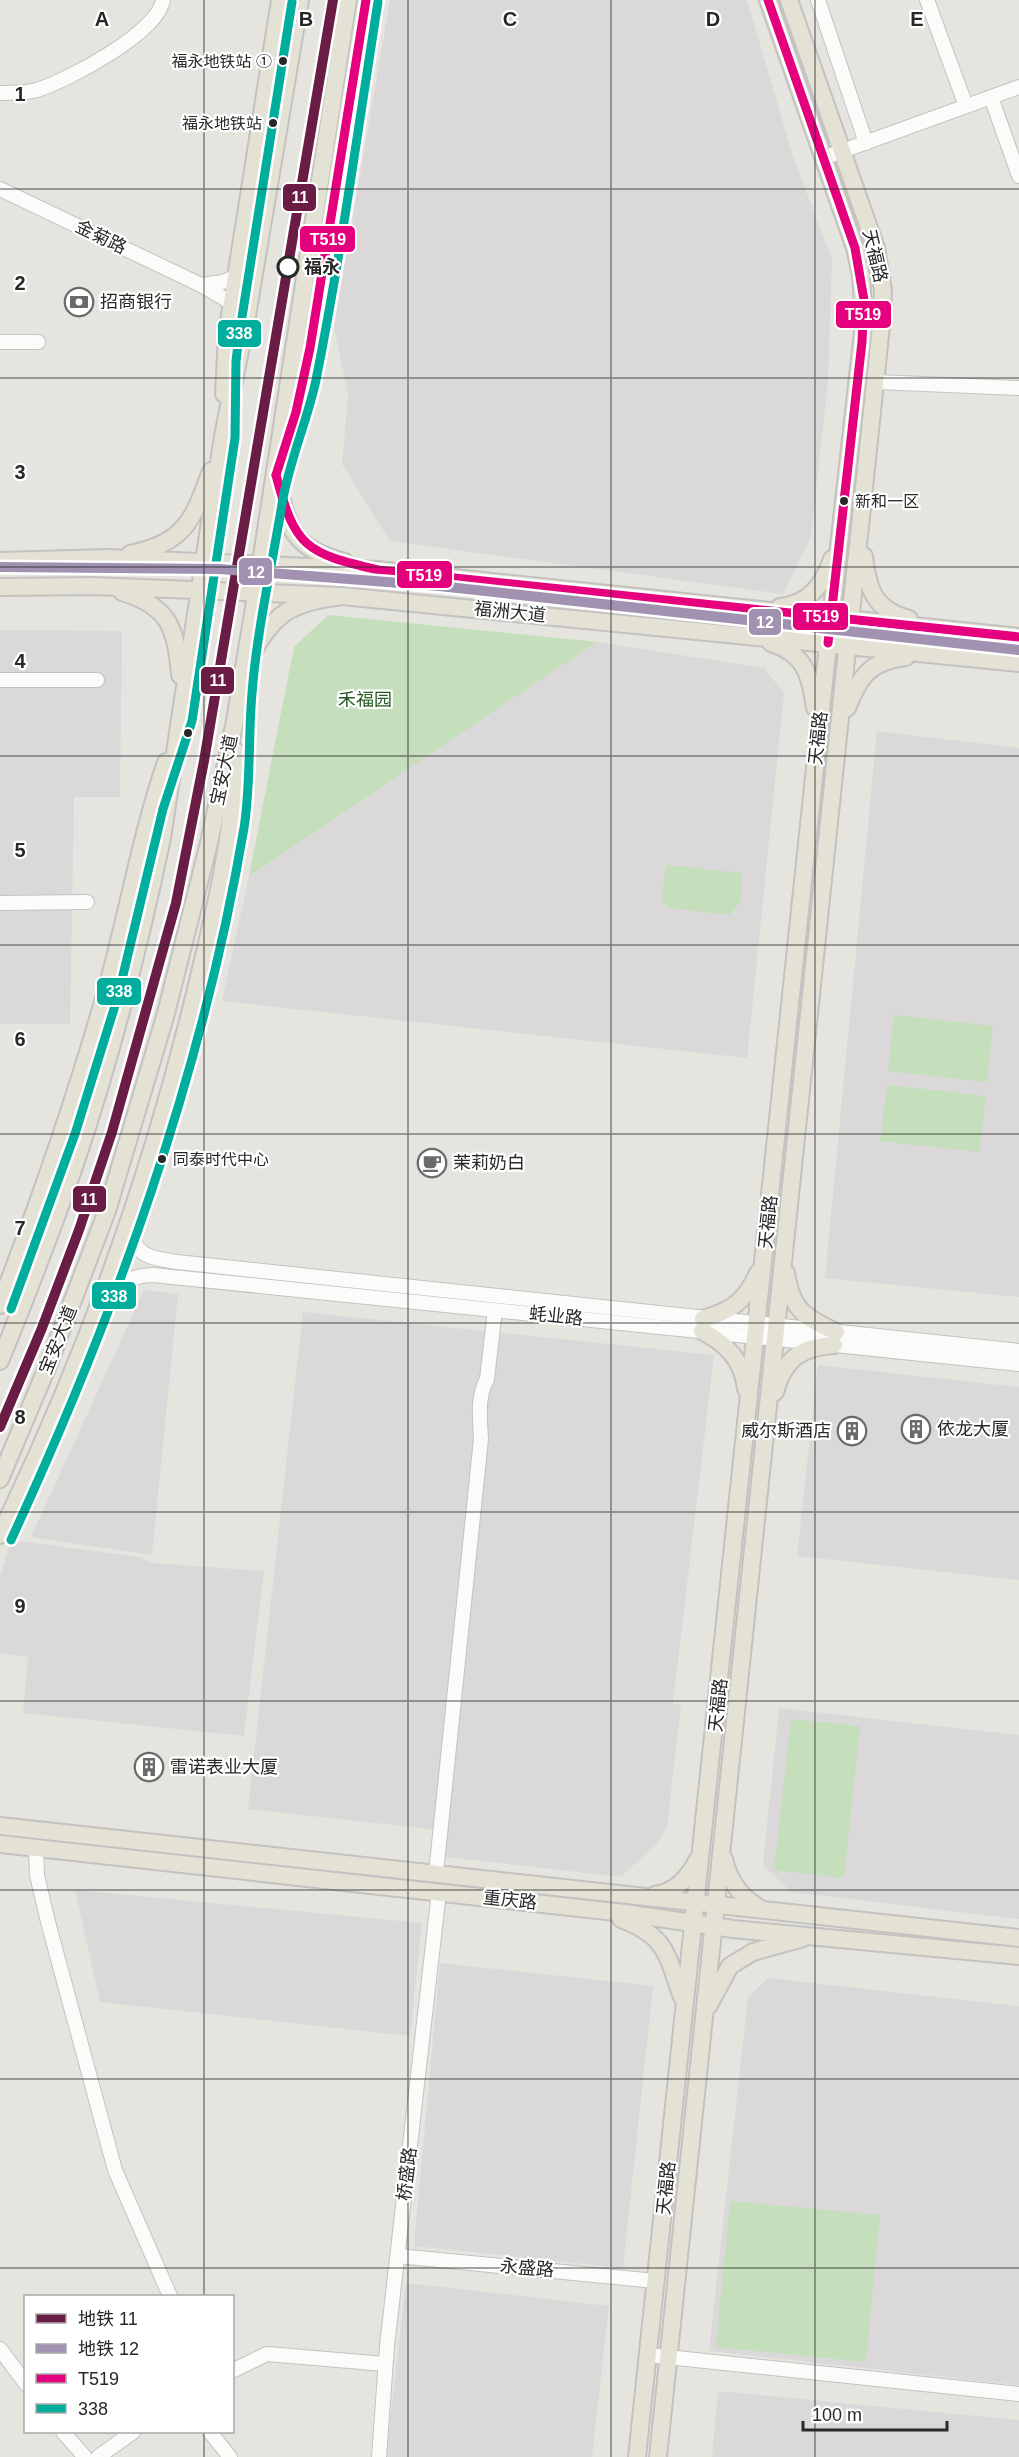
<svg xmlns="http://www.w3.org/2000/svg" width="1019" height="2457" viewBox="0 0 1019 2457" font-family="Helvetica,'Noto Sans SC',sans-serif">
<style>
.industrial{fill:#dbd8d9}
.green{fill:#c5debb}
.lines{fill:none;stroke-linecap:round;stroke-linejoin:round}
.minor-casing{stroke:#c4c3c3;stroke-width:16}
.major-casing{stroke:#c3c2c0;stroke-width:20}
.minor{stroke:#fbfbfa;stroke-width:14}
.major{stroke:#e3e2d5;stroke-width:16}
.bus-1-casing{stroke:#fff;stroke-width:14}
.bus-2-casing{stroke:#fff;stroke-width:14}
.bus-1{stroke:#e5007d;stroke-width:9}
.bus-2{stroke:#01ad9c;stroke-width:9}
.metro-1-casing{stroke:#fff;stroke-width:15}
.metro-2-casing{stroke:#fff;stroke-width:15}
.metro-1{stroke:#6a1d44;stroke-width:10}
.metro-2{stroke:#a192b2;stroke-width:10}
.grid{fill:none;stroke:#282828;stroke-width:1.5;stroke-opacity:0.55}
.bus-dot{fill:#282828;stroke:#fff;stroke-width:2}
.stop-dot{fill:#fff;stroke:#282828;stroke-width:3}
.labels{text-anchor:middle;stroke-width:4.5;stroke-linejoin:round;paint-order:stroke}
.bus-label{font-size:16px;fill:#282828;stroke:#fff;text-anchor:end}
.street-label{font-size:18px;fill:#282828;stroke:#fff}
.stop-label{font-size:18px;font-weight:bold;fill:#282828;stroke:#fff;text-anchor:start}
.poi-label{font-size:18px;fill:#282828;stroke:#fff;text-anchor:start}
.park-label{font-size:18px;fill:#255b22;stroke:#fff}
.grid-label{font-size:20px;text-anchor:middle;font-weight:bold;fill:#282828;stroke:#fff;stroke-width:4.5;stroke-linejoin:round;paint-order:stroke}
.line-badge{stroke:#fff;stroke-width:2}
.badge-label{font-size:16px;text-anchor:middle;font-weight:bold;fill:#fff}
</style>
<rect width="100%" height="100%" fill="#e6e4de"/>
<g class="industrial">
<polygon points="390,0 747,0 793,157 832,259 828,382 811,536 783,594 390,541 342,464 348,396 334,328"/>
<polygon points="0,630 122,631 120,797 74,797 70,1024 0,1024"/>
<polygon points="597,642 764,668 784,693 747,1058 222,1001 249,876"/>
<polygon points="877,731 1019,748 1019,1297 825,1278"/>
<polygon points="144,1290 178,1294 152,1555 31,1537"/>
<polygon points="303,1312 714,1355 673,1704 681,1705 667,1827 658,1842 621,1877 437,1856 440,1830 248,1809"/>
<polygon points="818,1365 1019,1387 1019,1580 797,1556"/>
<polygon points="11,1540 140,1557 151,1563 264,1571 244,1736 23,1713 28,1657 0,1653 0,1577"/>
<polygon points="779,1708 1019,1735 1019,1919 791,1892 763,1865"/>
<polygon points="75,1890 422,1923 410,2036 100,2002"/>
<polygon points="440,1963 653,1986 623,2268 414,2246"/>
<polygon points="768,1978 1019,2006 1019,2385 709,2351 748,1997"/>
<polygon points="406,2283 609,2306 592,2457 386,2457"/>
<polygon points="718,2391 1019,2420 1019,2457 712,2457"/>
</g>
<g class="green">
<polygon points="328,615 597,642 249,876 294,647"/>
<polygon points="666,865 742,873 741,901 729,915 669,908 662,901"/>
<polygon points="894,1015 993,1026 987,1082 888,1071"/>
<polygon points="887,1085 986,1096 979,1152 880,1141"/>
<polygon points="791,1719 860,1726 844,1878 774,1870"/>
<polygon points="730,2201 880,2215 866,2362 716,2347"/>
</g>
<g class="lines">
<g class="minor-casing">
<g id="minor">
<polyline points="818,0 866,143"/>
<polyline points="927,0 966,106"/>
<path d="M0,93c12,0 26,0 37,-3 31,-10 121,-57 126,-90"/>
<polyline points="991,97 1019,176"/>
<polyline points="823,158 1019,87"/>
<polyline points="0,189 201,285 232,303"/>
<polyline points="201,285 223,282 236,276"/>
<polyline points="0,342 38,342"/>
<polyline points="876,382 1019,388"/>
<polyline points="0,680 97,680"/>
<polyline points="0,903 87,902"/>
<path d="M129,1224c4,31 19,34 48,38l842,89"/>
<path d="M103,1299c14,-16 28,-23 50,-24l866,89"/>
<polyline points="36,1848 37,1875 48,1922 115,2170 170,2296"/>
<path d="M436,1873l45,-434c-1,-20 -4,-42 6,-60l8,-69"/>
<polyline points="398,2256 656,2281"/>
<polyline points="0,2349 26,2384"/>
<polyline points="648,2355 1019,2394"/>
<polyline points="232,2371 267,2354 385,2364"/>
<polyline points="63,2432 85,2457"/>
<polyline points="210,2432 230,2457"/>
<polyline points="98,2457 133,2432"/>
<polyline points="379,2457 387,2346 439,1892"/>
</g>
</g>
<g class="major-casing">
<g id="major">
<polyline points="224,394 227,334 280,0"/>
<polyline points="289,434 296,412 310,348 366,0"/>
<path d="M277,481c12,50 16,67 68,81"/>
<path d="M130,554c55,-11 63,-34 81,-83"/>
<path d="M864,556c4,33 9,53 45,63"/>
<polyline points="0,561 108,558 378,570 1019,637"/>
<polyline points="0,587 93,586 342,596 1019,663"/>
<path d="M122,592c47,14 54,36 58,83"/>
<path d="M780,607c29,-3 43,-22 52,-48"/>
<path d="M771,643c34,11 39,31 44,65"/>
<path d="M250,658c23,-46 43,-56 92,-62"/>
<path d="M847,708c13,-32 23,-47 59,-51"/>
<path d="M786,1273c6,37 18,44 50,59"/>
<path d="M0,1305c39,-102 75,-205 105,-310 22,-77 35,-157 61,-233"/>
<path d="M703,1319c29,-9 42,-17 55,-46"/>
<path d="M702,1331c25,13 41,30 44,58"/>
<path d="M0,1361c27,-66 53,-133 76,-200 36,-106 63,-214 86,-323l61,-402 24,-120 53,-316"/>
<path d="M775,1392c9,-33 26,-45 59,-47"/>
<polyline points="0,1479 49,1363 107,1211 165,1017 209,843 235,721 253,614 348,0"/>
<path d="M0,1535c84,-174 150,-354 195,-542 20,-81 39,-158 41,-242"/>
<polyline points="0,1826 1019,1938"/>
<polyline points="0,1844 624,1913 733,1929 1019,1956"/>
<path d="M724,1859c5,21 15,37 34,48"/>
<path d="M655,1895c21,-3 34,-18 43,-36"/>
<path d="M621,1919c47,18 45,35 61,78"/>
<polyline points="709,2005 730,1966 753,1952 803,1938"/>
<polyline points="637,2457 828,644 864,322 861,275 855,248 768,0"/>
<polyline points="658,2457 882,316 883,291 876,248 789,0"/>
</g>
</g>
<use href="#minor" class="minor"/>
<use href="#major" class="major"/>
<g class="bus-1-casing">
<g id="bus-1">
<polyline points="768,0 855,248 864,300 862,342 828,643"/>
<path d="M276,475c19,73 30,78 102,95l641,67"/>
<polyline points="276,475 296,412 310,348 366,0"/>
</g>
</g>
<g class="bus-2-casing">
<g id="bus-2">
<polyline points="11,1309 75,1134 118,996 163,809 192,721 235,438 236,361 239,336 292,2"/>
<path d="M11,1540c105,-227 191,-464 233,-712 7,-44 4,-90 8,-135 5,-64 20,-127 30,-189 7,-43 25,-82 34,-124 25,-125 42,-252 62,-378"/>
</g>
</g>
<use href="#bus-1" class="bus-1"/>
<use href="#bus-2" class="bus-2"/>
<g class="metro-1-casing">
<polyline id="metro-1" points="0,1427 42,1328 79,1230 112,1132 176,903 204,761 333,0"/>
</g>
<g class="metro-2-casing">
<polyline id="metro-2" points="0,567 219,569 439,586 1019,650"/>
</g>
<use href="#metro-1" class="metro-1"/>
<use href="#metro-2" class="metro-2"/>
</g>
<path class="grid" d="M204,0v2296M408,0v2457M611,0v2457M815,0v2457M0,189h1019M0,378h1019M0,567h1019M0,756h1019M0,945h1019M0,1134h1019M0,1323h1019M0,1512h1019M0,1701h1019M0,1890h1019M0,2079h1019M0,2268h1019M204,2432v25"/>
<defs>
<g id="bank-ring" transform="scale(1.5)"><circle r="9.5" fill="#fff" stroke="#6a6a68" stroke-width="1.5"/><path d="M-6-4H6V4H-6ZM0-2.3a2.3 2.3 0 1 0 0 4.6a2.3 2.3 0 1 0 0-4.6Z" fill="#6a6a68"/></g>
<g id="cafe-ring" transform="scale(1.5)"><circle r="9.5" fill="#fff" stroke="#6a6a68" stroke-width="1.5"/><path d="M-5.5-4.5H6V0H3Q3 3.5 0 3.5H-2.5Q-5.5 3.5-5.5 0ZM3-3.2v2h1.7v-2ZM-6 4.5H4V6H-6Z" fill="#6a6a68"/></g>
<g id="building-ring" transform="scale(1.5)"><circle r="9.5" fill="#fff" stroke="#6a6a68" stroke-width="1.5"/><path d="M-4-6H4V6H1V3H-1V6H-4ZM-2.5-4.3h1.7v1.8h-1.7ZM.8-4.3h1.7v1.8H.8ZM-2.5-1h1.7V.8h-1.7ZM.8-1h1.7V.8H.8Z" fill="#6a6a68"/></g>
</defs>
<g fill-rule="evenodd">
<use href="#bank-ring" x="79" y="302"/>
<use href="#cafe-ring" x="432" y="1163"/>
<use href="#building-ring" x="916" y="1429"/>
<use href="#building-ring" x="852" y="1431"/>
<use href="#building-ring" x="149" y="1767"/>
</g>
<g class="bus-dot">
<circle cx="283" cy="61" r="5"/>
<circle cx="273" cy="123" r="5"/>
<circle cx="844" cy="501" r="5"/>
<circle cx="188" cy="733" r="5"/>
<circle cx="162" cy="1159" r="5"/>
</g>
<circle class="stop-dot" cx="288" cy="267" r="10"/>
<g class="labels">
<g class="bus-label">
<text x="272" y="67">福永地铁站 ①</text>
<text x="262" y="129">福永地铁站</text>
<text x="855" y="507" text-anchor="start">新和一区</text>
<text x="173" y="1165" text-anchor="start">同泰时代中心</text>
</g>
<g class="street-label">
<text transform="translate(101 237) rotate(26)" y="6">金菊路</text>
<text transform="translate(875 256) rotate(77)" y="6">天福路</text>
<text transform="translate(510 612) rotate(6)" y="6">福洲大道</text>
<text transform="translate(818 738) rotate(-84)" y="6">天福路</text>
<text transform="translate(224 770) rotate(-78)" y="6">宝安大道</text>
<text transform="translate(768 1222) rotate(-84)" y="6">天福路</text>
<text transform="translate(556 1316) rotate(6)" y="6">蚝业路</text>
<text transform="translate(58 1340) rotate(-68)" y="6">宝安大道</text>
<text transform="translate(718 1705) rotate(-84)" y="6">天福路</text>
<text transform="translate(510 1900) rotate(6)" y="6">重庆路</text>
<text transform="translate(407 2174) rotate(-83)" y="6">桥盛路</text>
<text transform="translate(666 2188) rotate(-84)" y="6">天福路</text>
<text transform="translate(527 2268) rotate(5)" y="6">永盛路</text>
</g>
<g class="stop-label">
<text x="304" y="273">福永</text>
</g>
<g class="poi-label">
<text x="100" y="308">招商银行</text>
<text x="453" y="1169">茉莉奶白</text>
<text x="937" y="1435">依龙大厦</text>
<text x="831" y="1437" text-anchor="end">威尔斯酒店</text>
<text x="170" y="1773">雷诺表业大厦</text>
</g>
<g class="park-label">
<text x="365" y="706">禾福园</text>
</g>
</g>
<g class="grid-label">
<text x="102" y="26">A</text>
<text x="306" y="26">B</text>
<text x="510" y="26">C</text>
<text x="713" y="26">D</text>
<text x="917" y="26">E</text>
<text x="20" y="101">1</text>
<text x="20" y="290">2</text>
<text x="20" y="479">3</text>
<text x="20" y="668">4</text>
<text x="20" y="857">5</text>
<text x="20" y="1046">6</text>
<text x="20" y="1235">7</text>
<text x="20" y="1424">8</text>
<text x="20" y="1613">9</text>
</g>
<g class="line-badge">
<rect x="282" y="183" width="35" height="29" rx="6" fill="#6a1d44"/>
<rect x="299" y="225" width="57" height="28" rx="6" fill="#e5007d"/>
<rect x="835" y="300" width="57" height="29" rx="6" fill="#e5007d"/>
<rect x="217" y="319" width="45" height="29" rx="6" fill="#01ad9c"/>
<rect x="238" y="557" width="35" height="29" rx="6" fill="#a192b2"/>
<rect x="396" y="560" width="57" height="29" rx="6" fill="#e5007d"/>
<rect x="792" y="602" width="57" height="29" rx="6" fill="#e5007d"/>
<rect x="748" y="608" width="34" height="28" rx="6" fill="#a192b2"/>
<rect x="200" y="666" width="35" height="29" rx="6" fill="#6a1d44"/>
<rect x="96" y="977" width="46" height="29" rx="6" fill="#01ad9c"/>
<rect x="72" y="1185" width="35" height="28" rx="6" fill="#6a1d44"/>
<rect x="91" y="1281" width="46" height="29" rx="6" fill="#01ad9c"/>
</g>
<g class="badge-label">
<text x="300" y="203">11</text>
<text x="328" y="245">T519</text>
<text x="863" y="320">T519</text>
<text x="239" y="339">338</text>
<text x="256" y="578">12</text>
<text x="424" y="581">T519</text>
<text x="821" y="622">T519</text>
<text x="765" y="628">12</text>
<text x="218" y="686">11</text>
<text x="119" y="997">338</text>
<text x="89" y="1205">11</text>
<text x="114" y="1302">338</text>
</g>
<rect x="24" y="2295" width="210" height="138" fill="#ffffff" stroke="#a9a9a9" stroke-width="1.5"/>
<rect x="36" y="2314" width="30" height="9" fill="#6a1d44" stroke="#a9a9a9" stroke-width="1.5"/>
<text x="78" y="2325" font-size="18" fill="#282828">地铁 11</text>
<rect x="36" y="2344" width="30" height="9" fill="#a192b2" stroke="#a9a9a9" stroke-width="1.5"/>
<text x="78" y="2355" font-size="18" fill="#282828">地铁 12</text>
<rect x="36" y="2374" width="30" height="9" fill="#e5007d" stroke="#a9a9a9" stroke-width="1.5"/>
<text x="78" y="2385" font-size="18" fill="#282828">T519</text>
<rect x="36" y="2404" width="30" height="9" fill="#01ad9c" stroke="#a9a9a9" stroke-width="1.5"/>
<text x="78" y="2415" font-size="18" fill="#282828">338</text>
<path d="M803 2421v9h144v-9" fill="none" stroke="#282828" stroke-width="3"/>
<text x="812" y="2421" font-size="18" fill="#282828" stroke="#ffffff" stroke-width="4.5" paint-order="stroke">100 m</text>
</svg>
